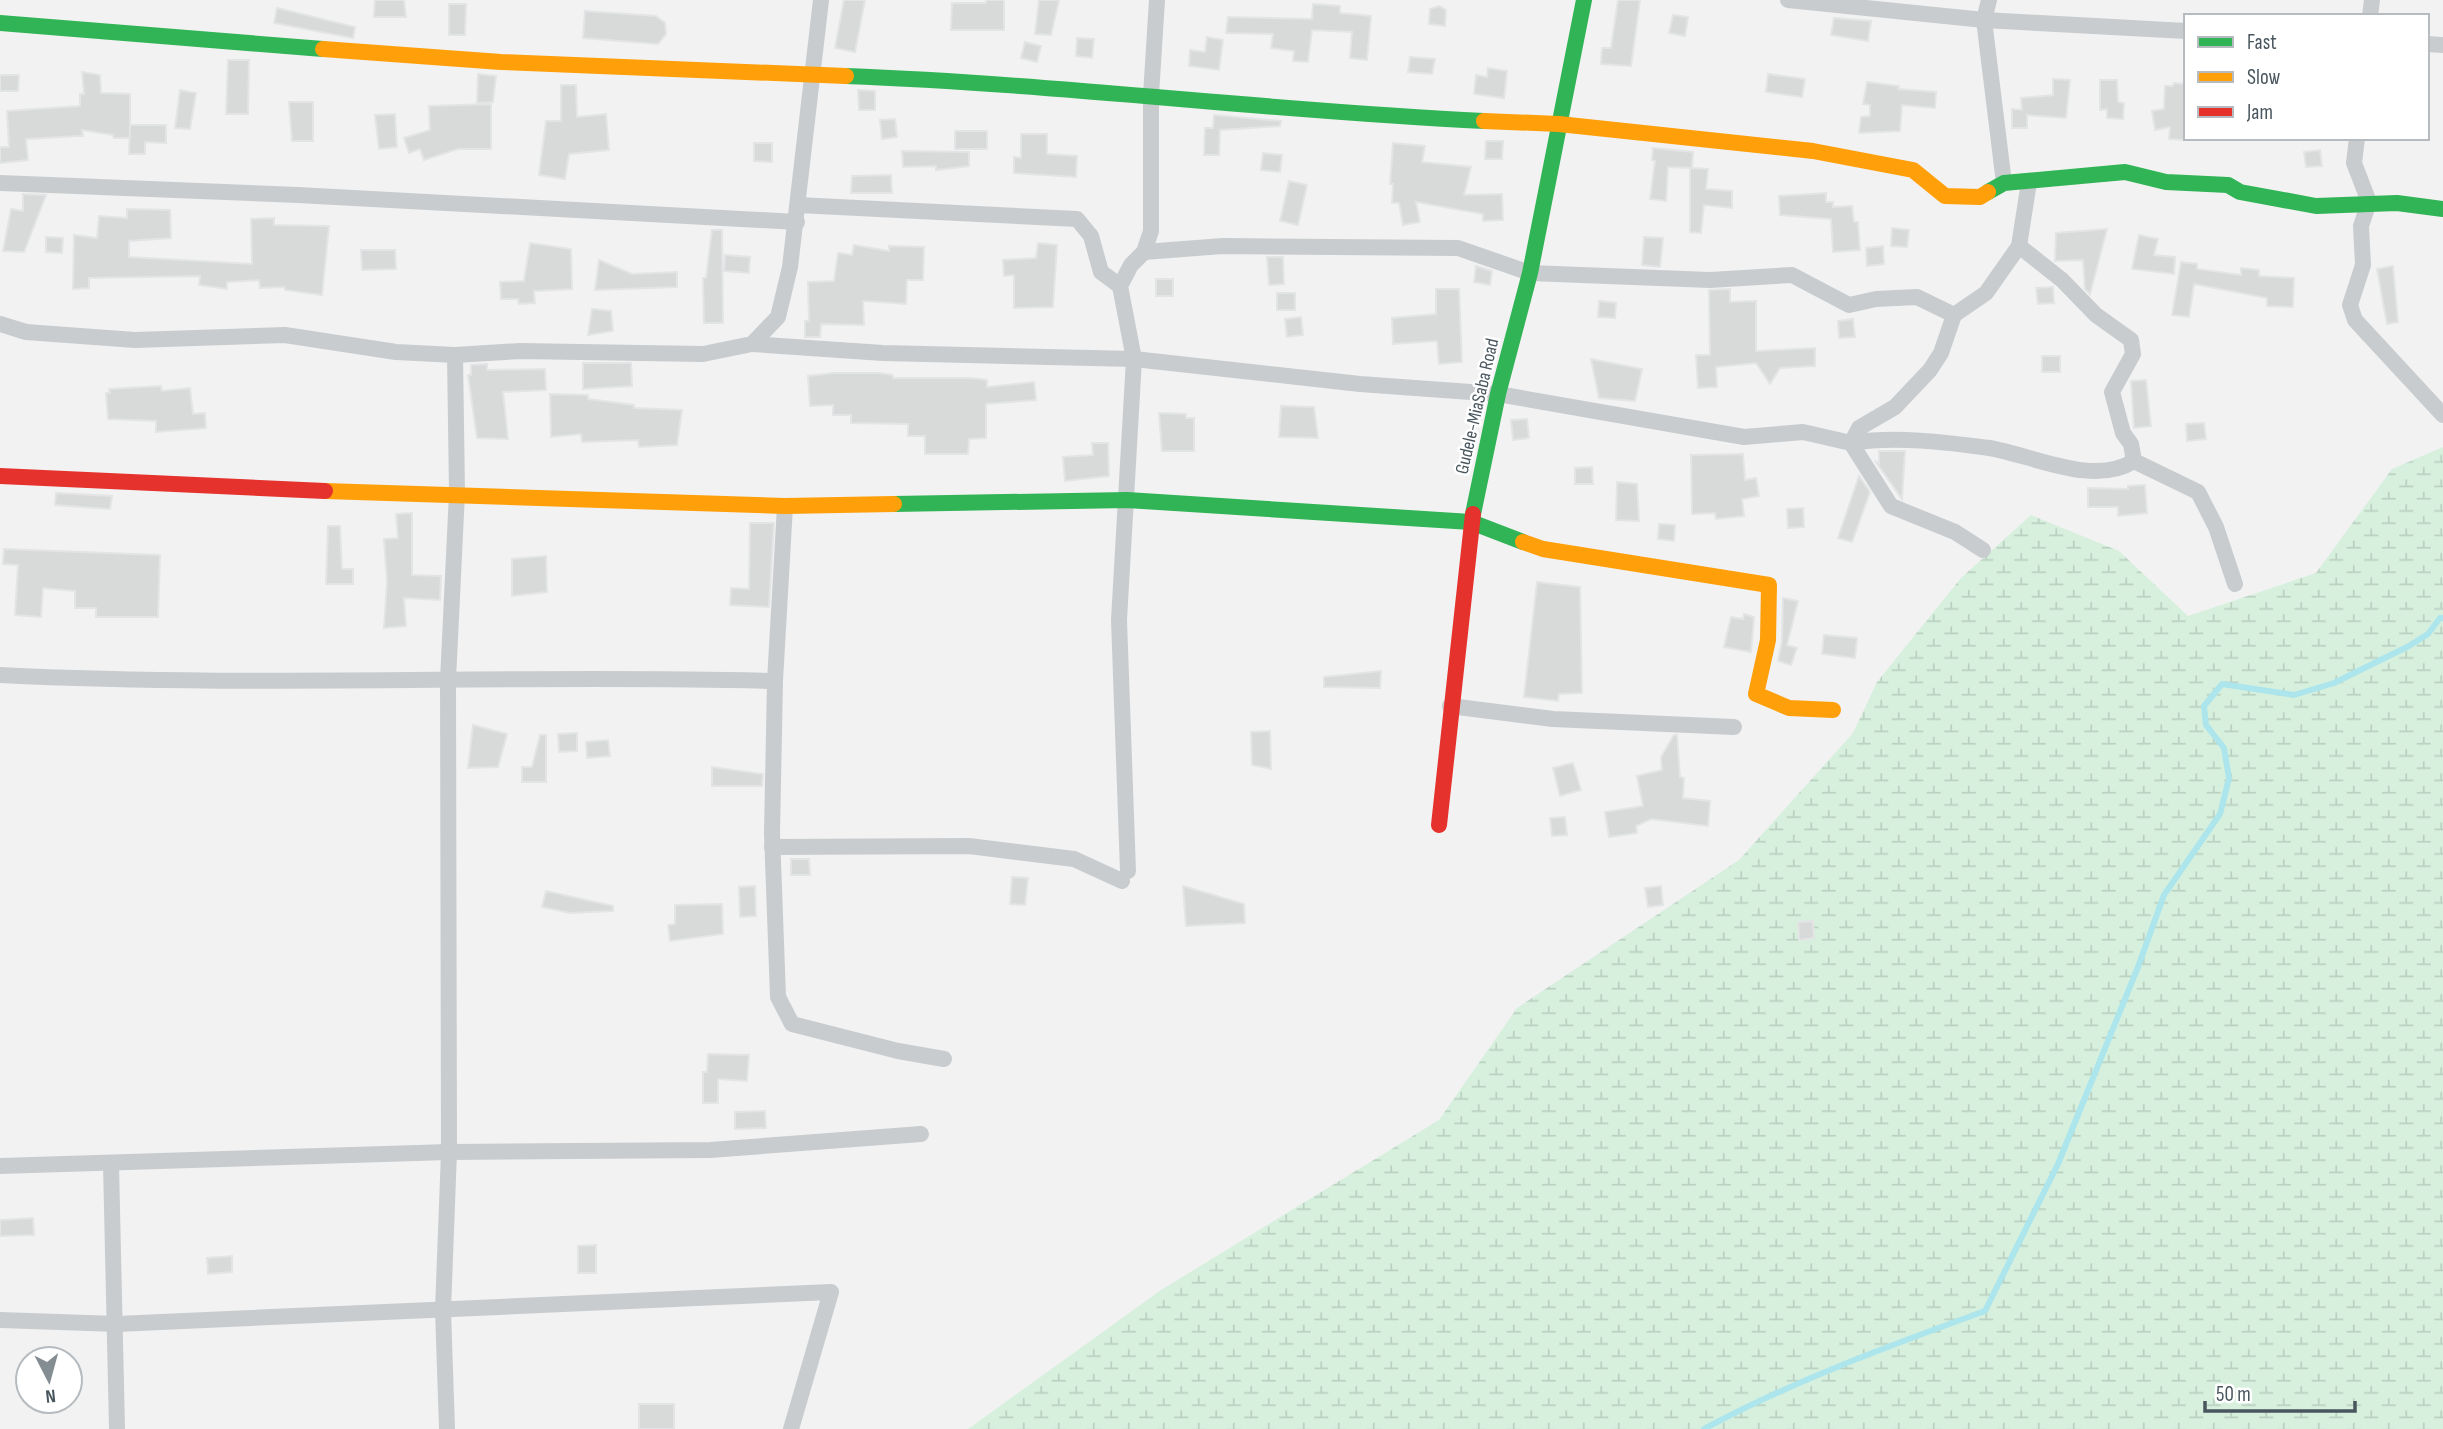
<svg xmlns="http://www.w3.org/2000/svg" width="2443" height="1429" viewBox="0 0 2443 1429" font-family="'Sofia Sans Condensed',sans-serif">
<style>
.wetland{fill:url(#wetland-marsh)}
.lines{fill:none;stroke-linecap:round;stroke-linejoin:round}
.stream{stroke:#ade5ec;stroke-width:6}
.building{fill:#d8dada;stroke:#e3e4e5;stroke-width:2}
.street{stroke:#c9ccce;stroke-width:16}
.fast{stroke:#30b455;stroke-width:16}
.slow{stroke:#ff9f0a;stroke-width:16}
.jam{stroke:#e5322d;stroke-width:16}
.labels{text-anchor:middle;stroke-width:5;stroke-linejoin:round;paint-order:stroke}
.street-label{font-size:19px;fill:#49565e;stroke:#fff}
</style>
<defs>
<pattern id="wetland-marsh" width="20" height="14" patternUnits="userSpaceOnUse" patternTransform="scale(1.75)"><rect width="20" height="14" fill="#d7f0de"/><path d="M1 5h8M5 5V1M11 12h8M15 12V8" fill="none" stroke="#bad0c1"/></pattern>
</defs>
<rect width="100%" height="100%" fill="#f2f2f2"/>
<polygon class="wetland" points="2443,447 2443,1429 968,1429 1161,1290 1439,1120 1517,1008 1739,860 1853,733 1877,682 1961,578 2031,515 2119,551 2188,616 2316,573 2392,469"/>
<g class="lines">
<path class="stream" d="M1704,1429c89,-48 187,-84 281,-118l73,-147 80,-197 26,-72 56,-81 9,-36 -5,-30 -18,-23 -2,-19 18,-22 72,11 40,-12 75,-37 19,-12 12,-16h3"/>
</g>
<g class="building">
<polygon points="375,0 404,0 406,17 374,17"/>
<polygon points="844,0 865,0 855,52 835,48"/>
<polygon points="986,0 1004,0 1004,30 951,30 952,3 986,3"/>
<polygon points="1039,0 1059,0 1051,35 1035,34"/>
<polygon points="1618,0 1640,0 1631,66 1601,64 1602,48 1611,48"/>
<polygon points="449,4 466,4 465,35 449,35"/>
<polygon points="1313,4 1340,6 1340,13 1371,16 1367,60 1350,58 1352,32 1312,30 1308,62 1293,61 1294,51 1271,48 1273,34 1226,33 1228,17 1312,19"/>
<polygon points="1439,6 1446,10 1445,26 1429,24 1430,9"/>
<polygon points="277,8 355,27 353,38 274,23"/>
<polygon points="585,11 656,16 665,23 666,34 658,44 583,38"/>
<polygon points="1673,15 1688,17 1685,36 1669,33"/>
<polygon points="1834,18 1871,21 1868,41 1831,35"/>
<polygon points="1207,37 1223,40 1219,70 1189,66 1190,50 1205,52"/>
<polygon points="1077,38 1094,39 1092,58 1076,56"/>
<polygon points="1025,42 1041,46 1037,62 1021,58"/>
<polygon points="1410,57 1435,59 1432,74 1408,72"/>
<polygon points="228,60 249,60 248,114 226,114"/>
<polygon points="1488,68 1507,71 1504,98 1474,94 1476,75 1487,77"/>
<polygon points="82,72 100,75 101,93 130,94 130,138 114,138 113,135 82,130 83,136 79,136 26,139 28,160 0,163 0,147 9,147 7,111 80,106 80,94 84,94"/>
<polygon points="478,74 496,76 493,102 477,103"/>
<polygon points="1768,74 1805,79 1802,97 1766,92"/>
<polygon points="0,75 19,75 18,91 0,91"/>
<polygon points="2053,79 2070,80 2066,118 2027,115 2027,128 2012,128 2012,109 2022,110 2021,98 2053,95"/>
<polygon points="2100,80 2117,80 2118,102 2124,103 2123,119 2107,118 2107,109 2100,110"/>
<polygon points="1867,82 1899,86 1898,89 1936,92 1935,108 1902,105 1900,131 1859,133 1861,117 1870,116 1870,105 1863,104"/>
<polygon points="2174,83 2186,84 2186,140 2169,139 2170,127 2155,130 2152,111 2164,109 2165,86 2173,86"/>
<polygon points="561,85 576,85 577,117 606,114 609,150 569,154 565,179 539,175 546,121 561,121"/>
<polygon points="180,90 196,93 190,129 175,128"/>
<polygon points="858,90 875,91 875,110 859,110"/>
<polygon points="289,102 313,102 313,141 292,141"/>
<polygon points="491,104 491,149 458,149 424,160 420,149 409,153 404,138 430,130 429,106"/>
<polygon points="395,114 397,147 379,149 375,115"/>
<polygon points="1214,115 1281,121 1280,126 1220,130 1219,155 1204,155 1205,128 1213,128"/>
<polygon points="895,119 897,137 882,139 880,120"/>
<polygon points="130,125 166,125 166,143 145,142 145,154 129,154"/>
<rect x="955" y="131" width="32" height="18"/>
<polygon points="1021,134 1047,134 1047,154 1077,156 1076,177 1014,173 1014,157 1021,158"/>
<polygon points="1486,141 1503,141 1502,159 1485,159"/>
<polygon points="754,143 772,143 772,162 754,161"/>
<polygon points="1393,143 1425,146 1422,162 1471,167 1464,195 1502,194 1503,220 1483,221 1483,214 1416,202 1420,222 1403,225 1399,203 1392,203 1393,184 1390,184"/>
<polygon points="1653,148 1693,152 1692,168 1708,169 1706,189 1732,191 1732,208 1704,205 1701,233 1690,232 1690,168 1668,167 1666,201 1650,199 1655,161 1652,160"/>
<polygon points="2320,150 2322,166 2306,167 2304,152"/>
<polygon points="902,151 969,152 969,166 936,170 936,166 903,167"/>
<polygon points="1263,153 1282,155 1280,172 1261,170"/>
<polygon points="891,175 892,193 851,193 852,176"/>
<polygon points="1289,181 1307,185 1298,225 1280,221"/>
<polygon points="1826,193 1826,202 1833,202 1833,207 1852,206 1854,222 1858,222 1860,250 1833,252 1831,219 1780,215 1779,196"/>
<polygon points="23,194 46,195 24,252 3,251 11,209 23,211"/>
<polygon points="127,209 170,210 171,238 129,241 129,257 252,264 251,219 274,218 274,225 329,226 322,295 285,290 285,287 260,288 259,280 227,282 227,289 199,285 200,276 89,278 89,288 73,289 74,235 97,238 99,216 127,218"/>
<polygon points="1892,228 1909,230 1907,247 1891,246"/>
<polygon points="2107,229 2090,294 2085,289 2083,260 2055,261 2056,233"/>
<polygon points="712,230 722,230 723,323 704,323 703,278 706,278"/>
<polygon points="2139,235 2158,239 2154,255 2175,257 2174,274 2132,269"/>
<polygon points="46,237 63,238 62,253 46,252"/>
<polygon points="1644,237 1663,238 1660,267 1642,265"/>
<polygon points="530,243 571,249 572,289 534,291 535,303 519,304 518,299 501,299 500,282 524,281"/>
<polygon points="1038,243 1057,245 1053,307 1014,308 1014,275 1004,276 1003,260 1036,258"/>
<polygon points="854,245 889,251 889,246 924,247 923,280 907,280 906,304 863,301 864,325 821,324 820,337 805,337 805,321 809,321 808,282 834,281 838,253 852,255"/>
<polygon points="1883,246 1884,264 1867,266 1866,248"/>
<polygon points="361,250 395,250 396,269 362,270"/>
<polygon points="725,255 750,257 749,273 724,271"/>
<polygon points="1267,257 1283,257 1284,284 1269,285"/>
<polygon points="599,260 632,274 677,272 677,287 595,290"/>
<polygon points="2181,262 2197,264 2197,269 2241,275 2241,268 2259,270 2259,276 2294,278 2293,307 2267,306 2267,298 2194,284 2189,317 2172,315"/>
<polygon points="1476,266 1492,271 1490,285 1474,282"/>
<polygon points="2393,266 2398,322 2387,324 2377,269"/>
<rect x="1156" y="279" width="17" height="17"/>
<polygon points="2053,287 2054,303 2038,304 2036,288"/>
<polygon points="1436,289 1459,289 1462,362 1439,364 1437,341 1393,344 1392,318 1436,314"/>
<polygon points="1730,289 1730,302 1756,301 1756,351 1815,348 1815,366 1780,368 1770,384 1756,363 1716,367 1717,387 1698,388 1696,355 1710,355 1709,290"/>
<rect x="1277" y="293" width="18" height="17"/>
<polygon points="1599,301 1616,303 1615,318 1598,317"/>
<polygon points="592,309 611,311 613,331 588,335"/>
<polygon points="1301,317 1303,335 1287,337 1285,319"/>
<polygon points="1853,319 1855,337 1839,338 1838,321"/>
<rect x="2042" y="356" width="18" height="16"/>
<polygon points="1591,359 1642,369 1635,401 1599,398"/>
<polygon points="583,363 631,363 632,386 583,389"/>
<polygon points="487,364 487,370 545,369 546,390 503,392 508,439 477,438 468,375 471,375 471,365"/>
<polygon points="834,373 879,373 893,375 893,378 970,378 987,380 987,387 1034,382 1036,400 986,404 986,438 969,439 968,454 925,454 925,436 908,436 908,424 851,423 851,415 833,415 833,405 810,406 808,376"/>
<polygon points="2146,380 2151,426 2134,428 2131,381"/>
<polygon points="161,386 162,391 190,388 193,414 205,413 206,428 156,432 156,421 108,419 106,393 110,393 109,389"/>
<polygon points="550,394 588,395 588,399 634,405 634,408 682,410 677,445 639,447 638,440 582,442 581,434 551,437"/>
<polygon points="1281,406 1314,407 1318,438 1279,437"/>
<polygon points="1159,413 1186,414 1186,418 1194,418 1194,451 1162,451"/>
<polygon points="1527,419 1529,438 1513,440 1511,420"/>
<polygon points="2204,423 2206,439 2187,441 2186,424"/>
<polygon points="1092,443 1108,443 1109,476 1065,481 1063,457 1093,455"/>
<polygon points="1879,451 1905,451 1902,499 1876,462 1879,463"/>
<polygon points="1743,454 1745,480 1756,478 1759,496 1742,499 1744,516 1716,519 1715,513 1692,514 1691,455"/>
<polygon points="1592,467 1593,484 1575,484 1575,468"/>
<polygon points="1859,476 1870,492 1852,542 1838,538"/>
<polygon points="1617,482 1637,484 1639,521 1616,520"/>
<polygon points="2145,485 2147,513 2118,516 2118,507 2088,507 2088,488 2128,489 2128,486"/>
<polygon points="56,493 112,496 110,509 55,505"/>
<polygon points="1803,508 1804,527 1788,528 1787,509"/>
<polygon points="412,513 412,575 441,576 440,600 404,598 406,626 384,628 387,582 384,539 398,538 396,514"/>
<polygon points="750,523 774,523 769,607 730,605 731,588 749,589"/>
<polygon points="1659,524 1675,525 1674,541 1658,539"/>
<polygon points="328,526 340,526 342,569 353,569 353,584 326,584"/>
<polygon points="4,549 160,555 158,617 96,617 96,608 75,608 75,591 43,588 41,617 15,615 18,565 3,564"/>
<polygon points="546,556 547,592 512,596 512,559"/>
<polygon points="1537,582 1580,587 1582,693 1559,694 1558,701 1524,697"/>
<polygon points="1783,598 1798,601 1787,645 1797,648 1791,665 1778,661 1782,641"/>
<polygon points="1744,614 1754,617 1751,652 1724,647 1731,617 1743,619"/>
<polygon points="1824,635 1857,638 1855,658 1822,654"/>
<polygon points="1381,671 1380,688 1324,687 1324,677"/>
<polygon points="473,725 507,734 498,767 468,768"/>
<polygon points="1270,731 1271,769 1252,765 1251,732"/>
<polygon points="577,733 577,751 559,752 558,734"/>
<polygon points="540,735 546,735 546,782 522,782 522,767 532,767"/>
<polygon points="1674,735 1677,735 1680,777 1684,778 1683,798 1710,801 1708,826 1651,819 1636,826 1637,833 1609,837 1605,812 1643,806 1637,776 1662,770 1661,757"/>
<polygon points="608,740 610,756 587,758 586,742"/>
<polygon points="1573,763 1581,790 1560,796 1553,768"/>
<polygon points="712,767 763,774 762,786 712,786"/>
<polygon points="1565,817 1567,835 1552,836 1550,818"/>
<polygon points="791,859 809,859 810,875 791,875"/>
<polygon points="1012,877 1028,878 1025,905 1010,904"/>
<polygon points="755,886 756,916 740,917 739,887"/>
<polygon points="1183,886 1244,904 1245,923 1186,926"/>
<polygon points="1661,886 1663,905 1648,907 1645,888"/>
<polygon points="546,891 613,906 613,911 570,913 542,907"/>
<polygon points="722,904 723,934 670,941 668,925 675,924 675,905"/>
<polygon points="1813,921 1814,938 1799,940 1798,922"/>
<polygon points="708,1054 749,1055 747,1081 718,1079 718,1103 703,1103 703,1072 707,1072"/>
<polygon points="765,1111 766,1128 735,1129 735,1112"/>
<polygon points="33,1218 34,1235 0,1236 0,1220"/>
<polygon points="596,1245 596,1273 578,1273 578,1246"/>
<polygon points="232,1256 232,1272 208,1274 207,1258"/>
<rect x="639" y="1404" width="35" height="25"/>
</g>
<g class="lines">
<g class="street">
<polyline points="1788,0 1984,20 2186,31"/>
<polyline points="1989,0 1984,20 2004,183"/>
<polyline points="2370,16 2372,0"/>
<polyline points="2427,44 2443,45"/>
<polyline points="2357,138 2354,163 2369,202 2361,226 2363,265 2350,305 2355,320 2443,415"/>
<polyline points="0,183 298,195 797,222"/>
<polyline points="798,205 1077,219 1091,236 1101,272 1120,286"/>
<polyline points="2019,246 2062,280 2096,315 2131,340 2133,354 2112,392 2123,433 2131,444 2134,461 2198,492 2216,527 2235,584"/>
<polyline points="1144,252 1223,246 1458,248 1530,273 1710,280 1792,275 1849,305 1876,299 1917,297 1954,315 1986,293 2019,246 2029,182"/>
<path d="M1954,315l-13,38 -11,17 -35,37 -36,21 -8,15c44,-7 94,-1 138,5 44,7 104,39 145,13"/>
<polyline points="0,324 26,332 135,340 285,335 396,352 455,355 520,351 703,354 752,344 778,317 790,267 821,0"/>
<polyline points="752,344 883,353 1134,359 1360,384 1498,394 1744,437 1803,432 1851,443 1891,506 1955,532 1983,550"/>
<polyline points="785,506 775,681 772,833 778,997 792,1024 898,1051 944,1059"/>
<path d="M0,675c258,13 517,-1 775,6"/>
<polyline points="1450,706 1553,719 1734,727"/>
<polyline points="772,847 969,846 1074,859 1122,881"/>
<polyline points="1128,871 1119,620 1134,359 1120,286 1131,265 1144,252 1151,231 1151,95 1157,0"/>
<polyline points="111,1164 117,1429"/>
<polyline points="0,1166 449,1152 710,1150 921,1134"/>
<polyline points="0,1320 117,1324 831,1292 791,1429"/>
<polyline points="447,1429 443,1310 449,1152 448,680 457,493 455,355"/>
</g>
<g class="fast">
<polyline points="0,23 323,49"/>
<path d="M846,76c213,8 425,35 638,45"/>
<polyline points="1988,192 2004,183 2125,172 2166,182 2228,185 2240,192 2316,206 2397,203 2443,209"/>
<polyline points="894,504 1127,500 1471,522 1523,542"/>
<polyline points="1473,514 1498,394 1530,273 1584,0"/>
</g>
<g class="slow">
<polyline points="323,49 501,62 846,76"/>
<polyline points="1484,121 1559,124 1813,151 1913,170 1945,196 1980,197 1988,192"/>
<polyline points="325,491 785,506 894,504"/>
<polyline points="1523,542 1543,549 1769,585 1768,640 1756,694 1789,708 1833,710"/>
</g>
<g class="jam">
<polyline points="0,476 325,491"/>
<polyline points="1439,825 1473,514"/>
</g>
</g>
<g class="labels">
<g class="street-label">
<text transform="translate(1476 406) rotate(-77)" y="7">Gudele-MiaSaba Road</text>
</g>
</g>
<rect x="2184" y="14" width="245" height="126" fill="#ffffff" stroke="#b6bbbf" stroke-width="2"/>
<rect x="2198" y="37" width="35" height="10" fill="#30b455" stroke="#b6bbbf" stroke-width="2"/>
<text x="2247" y="49" font-size="21" fill="#49565e">Fast</text>
<rect x="2198" y="72" width="35" height="10" fill="#ff9f0a" stroke="#b6bbbf" stroke-width="2"/>
<text x="2247" y="84" font-size="21" fill="#49565e">Slow</text>
<rect x="2198" y="107" width="35" height="10" fill="#e5322d" stroke="#b6bbbf" stroke-width="2"/>
<text x="2247" y="119" font-size="21" fill="#49565e">Jam</text>
<g transform="translate(49 1380) rotate(174)"><circle r="33" fill="#ffffff" stroke="#b6bbbf" stroke-width="2"/>
<path d="M0-5L12 26L0 18L-12 26Z" fill="#848d92"/>
<text y="-10" font-size="19" font-weight="bold" text-anchor="middle" fill="#49565e">N</text>
</g>
<path d="M2205 1401v10h150v-10" fill="none" stroke="#49565e" stroke-width="3.5"/>
<text x="2216" y="1401" font-size="21" fill="#49565e" stroke="#ffffff" stroke-width="5" paint-order="stroke">50 m</text>
</svg>
